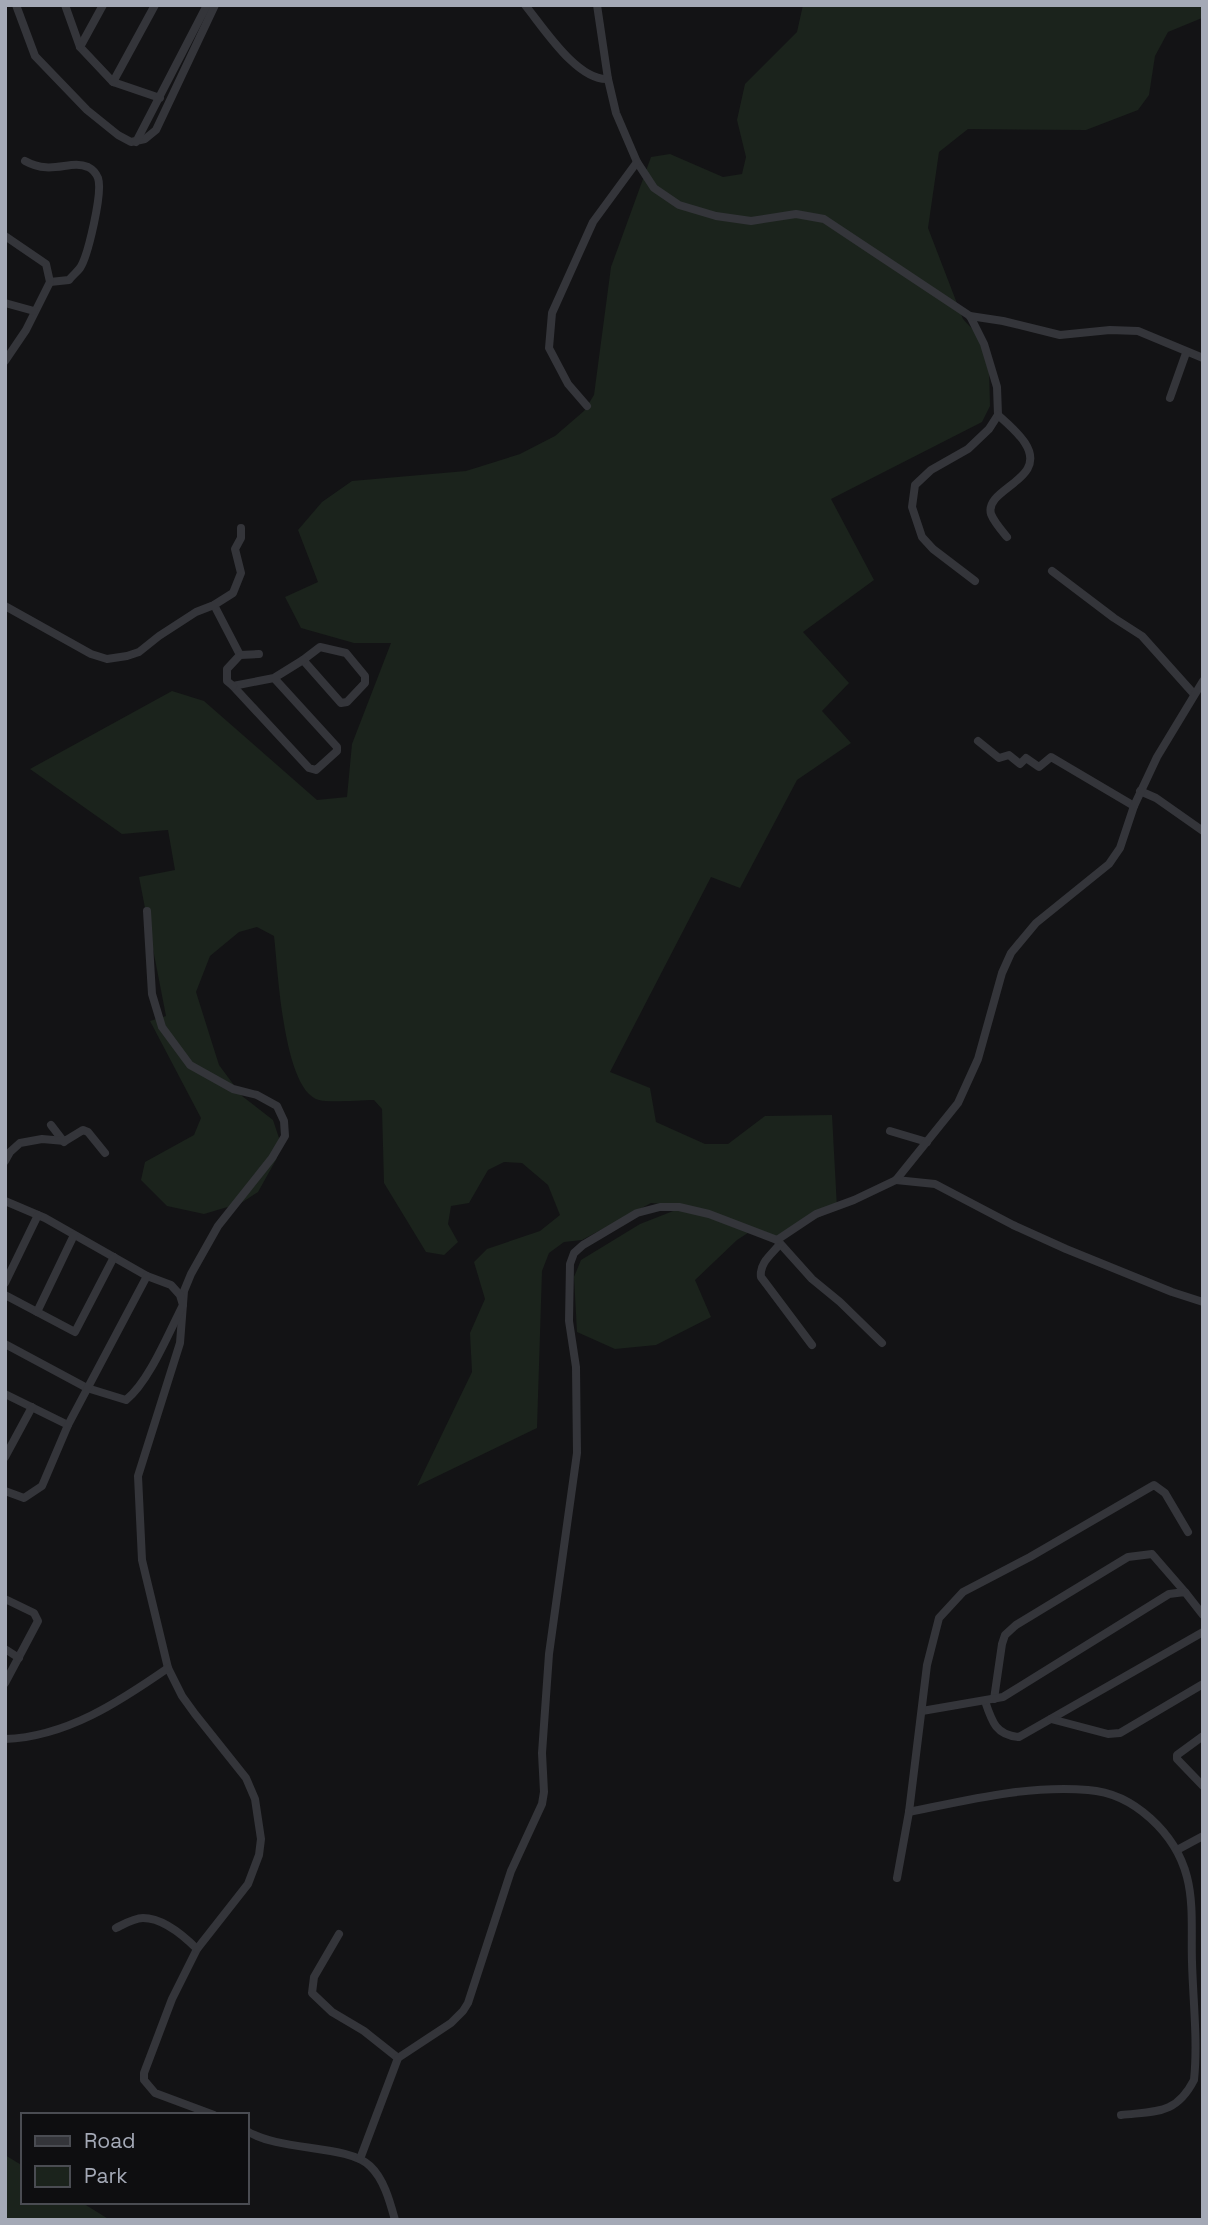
<svg xmlns="http://www.w3.org/2000/svg" width="1208" height="2225" viewBox="0 0 1208 2225" font-family="'Space Grotesk',sans-serif">
<style>
.green{fill:#1b231c}
.lines{fill:none;stroke-linecap:round;stroke-linejoin:round}
.street{stroke:#34353a;stroke-width:8}
</style>
<rect width="100%" height="100%" fill="#131315"/>
<g class="green">
<path d="M803,5h400l-1,13 -34,14 -13,24 -6,39 -11,15 -52,20 -118,-1 -29,23 -11,76 35,91 13,14 13,35 1,38 -8,16 -151,77 43,81 -71,52 46,51 -27,28 29,32 -54,37 -57,108 -29,-11 -101,195 40,16 6,34 49,22h23l37,-28 67,-1 5,93 -60,31 -26,-8 -14,9 -42,40 16,37 -55,28 -41,4 -38,-17 -3,-55 7,-17 59,-36 46,-18 -35,-3 -69,37 -18,2 -15,11 -7,18 -5,157 -120,58 55,-114 -2,-39 15,-34 -11,-37 13,-13 53,-18 20,-16 -12,-30 -26,-22 -18,-1 -16,8 -19,33 -18,3 -3,18 10,18 -14,13 -18,-3 -42,-69 -2,-74 -8,-9c-14,0 -44,3 -55,0 -36,-9 -41,-131 -45,-164l-17,-9 -18,5 -29,24 -14,36 23,73 23,31 31,24 6,18 -2,20 -19,34 -17,11 -37,11 -37,-8 -26,-26 4,-18 49,-27 7,-17 -51,-97 16,-5 -27,-139 36,-7 -7,-40 -46,4 -92,-65 142,-78 32,10 113,99 30,-3 5,-53 39,-101h-37l-53,-15 -16,-31 33,-15 -20,-52 24,-28 30,-21 114,-10 54,-17 35,-18 29,-25 10,-16 17,-128 40,-110 19,-3 53,23 19,-3 4,-17 -9,-37 8,-36 52,-52z"/>
<polygon points="5,2155 23,2166 23,2202 81,2202 110,2220 5,2220"/>
</g>
<g class="lines">
<g class="street">
<polyline points="16,5 35,56 87,110 118,135 131,142 145,139 156,130 215,5"/>
<polyline points="65,5 80,47 113,82 160,98"/>
<path d="M525,5c18,22 52,76 83,74"/>
<polyline points="597,5 608,79 616,113 637,162 654,188 679,205 716,216 751,221 796,214 824,219 970,316 984,344 997,387 998,415 989,429 968,449 931,470 915,485 912,507 922,537 933,549 975,581"/>
<polyline points="80,47 103,5"/>
<polyline points="113,82 155,5"/>
<polyline points="136,142 207,5"/>
<path d="M25,161c27,15 45,-2 63,6 4,2 8,6 10,11 5,14 -10,78 -18,90 -3,4 -8,8 -11,12l-19,2"/>
<polyline points="5,236 46,264 50,282 26,330 5,361"/>
<polyline points="5,303 34,311"/>
<polyline points="970,316 1003,321 1060,335 1110,330 1138,331 1203,358"/>
<polyline points="1170,398 1186,353"/>
<polyline points="587,406 568,384 549,348 552,313 593,222 637,162"/>
<path d="M998,415c9,8 20,17 27,28 24,37 -41,45 -34,71 3,8 11,17 16,23"/>
<polyline points="1052,571 1114,618 1142,636 1193,693"/>
<polyline points="214,605 240,655"/>
<polyline points="5,606 91,654 107,659 127,656 139,652 159,636 196,612 214,605 233,593 241,573 235,549 241,538 241,528"/>
<polygon points="320,647 346,653 365,676 365,683 347,702 341,703 303,660"/>
<polyline points="274,678 337,747 337,751 316,770 309,768 233,686 274,678 303,660"/>
<polyline points="233,686 227,681 227,669 240,655 259,654"/>
<polyline points="978,741 999,758 1009,755 1020,764 1026,758 1039,767 1051,757 1134,806"/>
<polyline points="1140,791 1156,798 1203,831"/>
<polyline points="147,911 152,994 162,1027 190,1065 233,1089 257,1095 277,1106 284,1121 285,1136 272,1158 218,1226 191,1274 184,1291 180,1343 138,1476 142,1560 168,1668 182,1696 195,1714 246,1778 255,1799 261,1839 259,1855 248,1884 197,1949 172,1999 144,2073 144,2080 155,2093 214,2115"/>
<polyline points="51,1125 64,1142"/>
<polyline points="890,1131 927,1142"/>
<polyline points="5,1161 10,1152 20,1143 42,1139 65,1141 83,1130 88,1132 105,1153"/>
<polyline points="896,1180 935,1184 1013,1225 1066,1249 1172,1292 1203,1302"/>
<path d="M5,1201l40,17 102,58 24,9 9,10 3,10c-14,27 -34,77 -57,95l-39,-12 -82,-44"/>
<polyline points="777,1240 812,1279 840,1302 882,1343"/>
<path d="M780,1244c-8,10 -21,19 -19,33l51,68"/>
<polyline points="5,1283 38,1215"/>
<polyline points="5,1295 75,1332 114,1257"/>
<polyline points="37,1312 74,1235"/>
<polyline points="5,1394 68,1425"/>
<polyline points="5,1457 32,1407"/>
<polyline points="5,1491 24,1498 42,1486 68,1425 147,1276"/>
<polyline points="5,1599 34,1613 38,1621 5,1683"/>
<polyline points="5,1649 19,1658"/>
<polyline points="994,1699 1002,1644 1005,1635 1016,1625 1128,1557 1152,1554 1185,1592"/>
<path d="M985,1701c7,21 11,34 34,36l184,-105"/>
<polyline points="922,1711 1003,1697 1169,1594 1185,1592 1203,1615"/>
<polyline points="1051,1719 1108,1734 1120,1733 1203,1684"/>
<polyline points="1203,1736 1177,1755 1177,1759 1203,1786"/>
<path d="M5,1739c61,-2 114,-37 163,-71"/>
<path d="M909,1812c59,-12 118,-27 179,-22 46,3 88,44 99,87 7,27 4,57 5,85 1,38 6,80 2,118 -18,35 -38,31 -73,35"/>
<polyline points="1177,1850 1203,1836"/>
<polyline points="897,1878 909,1812 927,1665 939,1618 963,1592 1030,1557 1154,1485 1165,1493 1188,1532"/>
<path d="M116,1928c8,-4 18,-10 27,-10 20,0 41,18 54,31"/>
<polyline points="339,1934 314,1977 312,1993 332,2012 364,2031 398,2058"/>
<path d="M247,2131c33,21 100,13 123,35 14,13 20,36 25,54"/>
<polyline points="360,2159 398,2058 451,2023 463,2011 468,2003 511,1871 542,1804 544,1792 542,1753 549,1654 577,1453 576,1367 569,1321 570,1264 574,1253 583,1245 637,1213 660,1207 679,1207 709,1214 777,1240 816,1214 854,1200 896,1180 958,1103 978,1059 1002,973 1011,953 1036,923 1109,864 1120,848 1134,806 1157,757 1203,681"/>
</g>
</g>
<rect width="1208" height="2225" fill="none" stroke="#a4a9b6" stroke-width="14"/>
<rect x="21" y="2113" width="228" height="91" fill="#0e0e10" stroke="#4a4c52" stroke-width="2"/>
<rect x="35" y="2136" width="35" height="10" fill="#34353a" stroke="#4a4c52" stroke-width="2"/>
<text x="84" y="2148" font-size="21" fill="#a4a9b6">Road</text>
<rect x="35" y="2166" width="35" height="21" fill="#1b231c" stroke="#4a4c52" stroke-width="2"/>
<text x="84" y="2183" font-size="21" fill="#a4a9b6">Park</text>
</svg>
